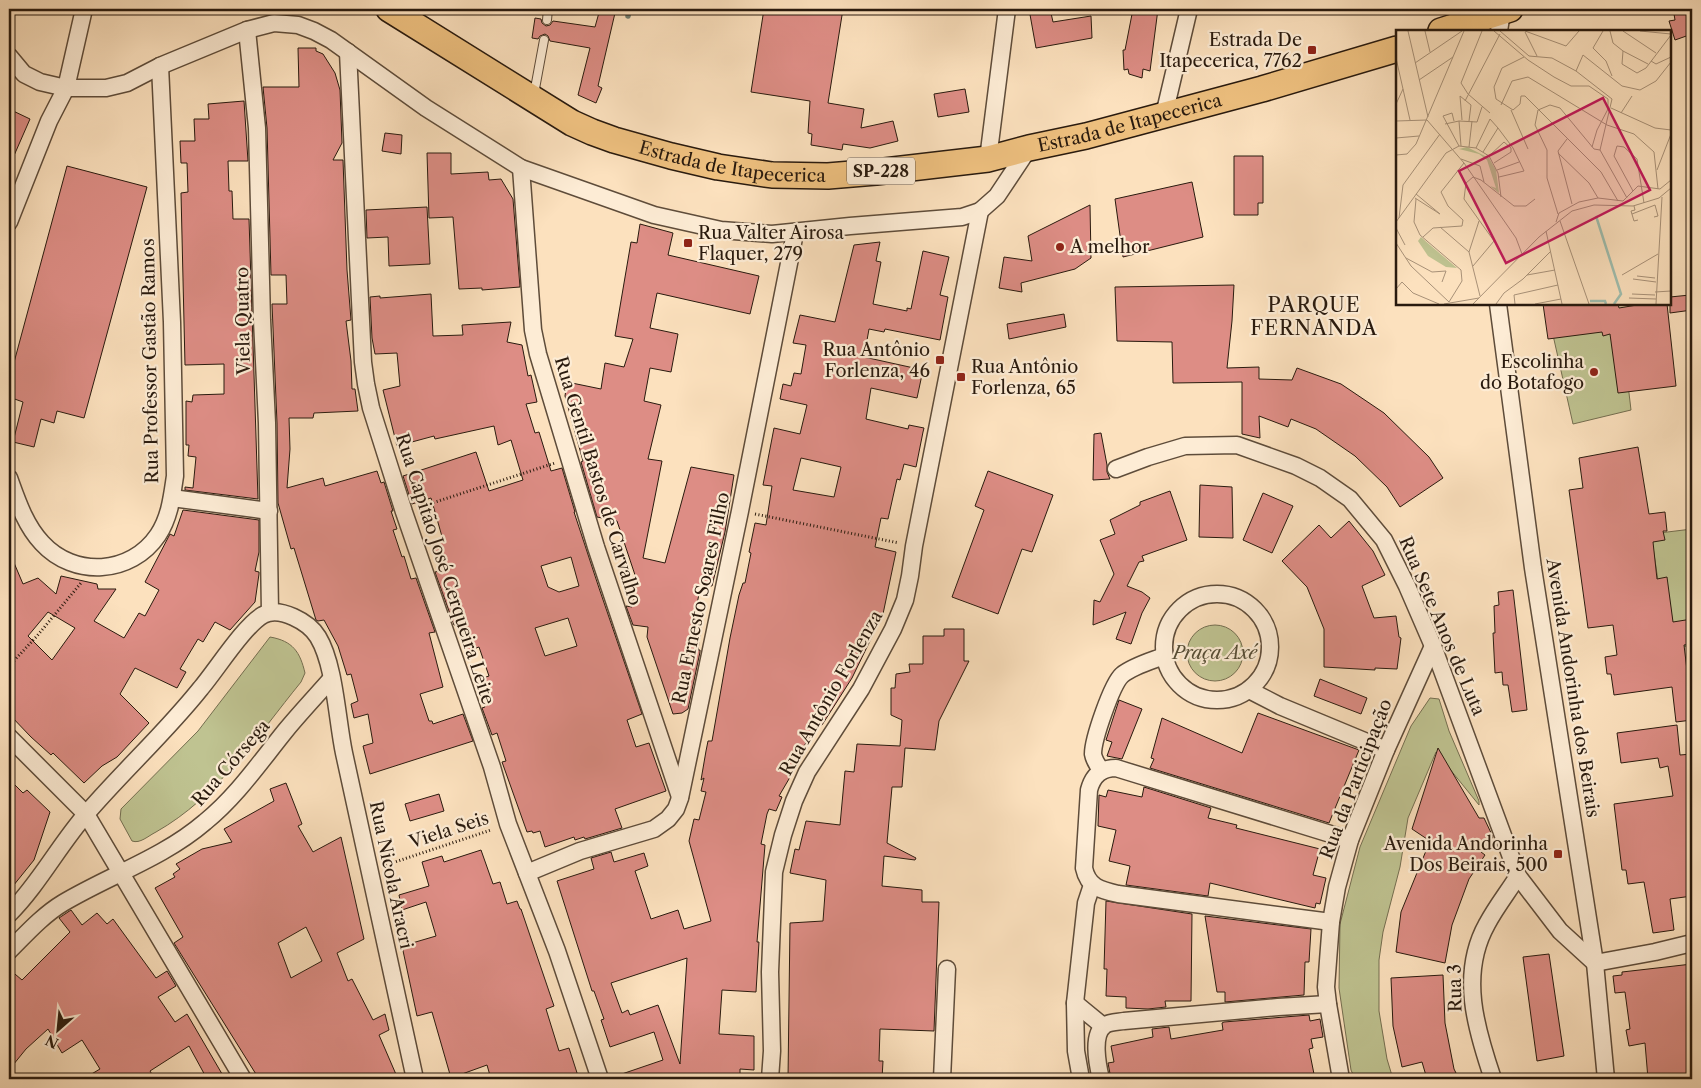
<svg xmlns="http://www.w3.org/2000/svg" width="1701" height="1088" viewBox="0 0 1701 1088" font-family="'Libre Caslon Text',serif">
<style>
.green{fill:#bfc391;stroke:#746e50}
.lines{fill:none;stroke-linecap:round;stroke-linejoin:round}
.stream{stroke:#707c6f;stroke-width:5.5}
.building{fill:#dd8d85;stroke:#291a0e;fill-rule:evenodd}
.service-casing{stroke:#5e4c3a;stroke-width:10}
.minor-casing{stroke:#5e4c3a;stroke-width:19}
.primary-casing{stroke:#291a0e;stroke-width:28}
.path{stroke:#291a0e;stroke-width:3;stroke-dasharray:1 2.5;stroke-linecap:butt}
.service{stroke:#fdecd5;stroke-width:8}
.minor{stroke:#fdecd5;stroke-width:16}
.primary{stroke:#eec07f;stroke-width:25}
.poi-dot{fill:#8f2418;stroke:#fdecd5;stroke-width:2}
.labels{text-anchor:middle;stroke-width:4.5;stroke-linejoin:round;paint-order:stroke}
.shield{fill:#fdecd5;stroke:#69594a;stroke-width:1}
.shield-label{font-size:16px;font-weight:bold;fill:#291a0e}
.poi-label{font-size:18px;fill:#291a0e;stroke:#fdecd5;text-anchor:end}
.street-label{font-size:18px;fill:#291a0e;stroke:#fdecd5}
.park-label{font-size:18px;font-style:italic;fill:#564d35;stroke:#fdecd5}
.quarter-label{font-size:20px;letter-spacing:1px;fill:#291a0e;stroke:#fdecd5}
.inset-river{fill:none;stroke:#9fbeaf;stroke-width:2.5}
.inset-road{fill:none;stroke:#a89178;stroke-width:1}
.view{fill:#c2185b;fill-opacity:0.15;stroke:#c2185b;stroke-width:2.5}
.inset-edge{fill:none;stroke:#291a0e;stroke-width:2.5}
</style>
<rect width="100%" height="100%" fill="#fce1be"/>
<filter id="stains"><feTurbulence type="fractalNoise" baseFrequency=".004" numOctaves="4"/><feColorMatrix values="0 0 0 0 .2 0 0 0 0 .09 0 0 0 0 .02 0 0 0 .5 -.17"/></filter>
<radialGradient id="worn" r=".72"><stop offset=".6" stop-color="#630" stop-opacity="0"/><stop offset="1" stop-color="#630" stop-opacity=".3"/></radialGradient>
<g class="green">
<polygon points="1546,304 1575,304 1622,334 1631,410 1573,424"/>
<polygon points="1692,529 1692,646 1668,647 1651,534"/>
<circle cx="1215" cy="653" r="28"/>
<path d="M270,637c23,4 30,15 35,36l-4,9c-44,54 -83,115 -145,150 -8,4 -16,12 -24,9l-12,-22 1,-10 77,-78z"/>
<polygon points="1430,698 1439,699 1449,731 1479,801 1479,805 1436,752 1408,818 1400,867 1383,932 1379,960 1379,1011 1387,1059 1393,1079 1355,1079 1351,1070 1339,988 1340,924 1360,847 1411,726"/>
</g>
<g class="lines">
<polyline class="stream" points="628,16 629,9"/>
</g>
<g class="building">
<polygon points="600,9 615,13 598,86 602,88 596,103 578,95 590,48 550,41 548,36 545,34 540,36 538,39 532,38 535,18 541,19 542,23 546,26 550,25 553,21 595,27"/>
<polygon points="764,9 843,9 828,103 864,109 861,128 893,121 898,141 870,148 843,144 842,150 811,145 812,134 808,133 810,101 751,92"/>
<polygon points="1029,9 1047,9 1047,14 1051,13 1053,22 1091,16 1092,38 1036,48"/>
<polygon points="1133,9 1158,9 1150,71 1143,69 1142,78 1129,74 1128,69 1124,70 1123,50 1125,50"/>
<polygon points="1692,9 1692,34 1675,40 1669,21 1675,20 1674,14"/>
<polygon points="298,48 316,48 316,51 323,54 335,73 340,90 342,143 333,160 343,160 347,270 351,320 346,321 351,361 352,389 355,389 358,411 314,413 313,418 289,418 290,449 287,488 323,478 325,486 377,471 381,483 384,482 393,511 391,511 397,529 393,530 402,557 404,556 411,579 416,578 435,632 429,633 443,687 420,694 429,721 432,721 433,724 463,714 473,741 370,774 363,746 373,743 368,714 354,718 351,704 358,701 351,674 347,675 338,646 324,620 318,621 316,620 294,548 291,549 278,503 277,423 272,304 287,304 286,275 271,275 267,128 263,87 299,87"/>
<polygon points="965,89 969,112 938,117 934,94"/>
<polygon points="244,101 248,161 228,161 229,191 232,191 233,219 249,219 258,499 185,490 185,487 193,488 196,457 188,456 189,445 186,445 186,401 192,402 193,395 224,394 224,364 185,365 181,193 188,192 187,163 181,163 180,141 195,141 194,119 209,119 208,104"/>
<polygon points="9,109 30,119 9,167"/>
<polygon points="385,133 402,135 401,154 382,151"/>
<polygon points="427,153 451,153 451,174 488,172 489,180 501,179 513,199 520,287 482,290 482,288 459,289 453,217 429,218"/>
<polygon points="1234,156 1263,156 1263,203 1258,203 1258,215 1234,215"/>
<polygon points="67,166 147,187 84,418 57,411 54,423 41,419 34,447 13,442 23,402 9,397 9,381"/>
<polygon points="1192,182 1203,237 1123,257 1115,199"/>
<polygon points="1090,205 1091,258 1075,269 1021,283 1022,292 999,288 1004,257 1032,261 1028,236"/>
<polygon points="427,207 430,264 389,266 388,237 367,238 366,210"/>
<polygon points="640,224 673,233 668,255 759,276 750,314 657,293 650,328 678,334 671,372 650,368 644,401 661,405 648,459 662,461 643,558 665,563 691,467 734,475 725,532 712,586 701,584 698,599 694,621 702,622 698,650 700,650 700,652 688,709 682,713 673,714 647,637 648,627 633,625 626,606 632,607 637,581 617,521 597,517 581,462 583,461 565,396 567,382 601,389 605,363 624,367 633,339 615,336 631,242 637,243"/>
<path d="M880,242l-4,19 5,1 -8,42 34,7v-3l4,1 12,-58 26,6 -9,38 8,2 -8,43 -55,-11 -1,3 -15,-3 -5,28 59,13 -6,28 -46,-10 -5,31 42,10 1,-4 15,3 -1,4 -7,35 -12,-3 -4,16 -3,-1 -9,40 -7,-1 -6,29 21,5 -13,62 -31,64 -30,47 -4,-1 -19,30 4,1 -24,41 3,1 -6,14 -7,-2 -2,5 -6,30 4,1 -8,97h2l-3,50 -34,-2 -3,44 35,2v34l-14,-1v10h-127v-2l50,-17 -9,-28 -44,15 -9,-27 3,-1 -10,-28h-2l-35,-110 37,-12 -3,-11 20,-6 3,10 30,-9 4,13 -13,5 16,48 27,-9 6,19 27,-8 -22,-80 5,-22 5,1 7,-28 -5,-1 3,-13 -3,2 5,-29 2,-10h4l18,-103 9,-43 4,-12h2l6,-30 -2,-1 6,-29 11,2 6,-39 -9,-1 11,-57 26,6 7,-29 -27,-6 3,-15 8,2 3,-13 7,1 5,-29 -13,-2 7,-28 35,7 19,-77zM801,458l40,9 -7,30 -41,-7zM687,958l-1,15 -6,91 -22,-59 -28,10 -2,-5 -6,3 -11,-30z"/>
<polygon points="1234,285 1232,321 1227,368 1259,367 1259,379 1292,380 1297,368 1341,384 1384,413 1429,457 1443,478 1400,507 1387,487 1355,456 1316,429 1291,419 1288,427 1259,416 1260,438 1242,434 1242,382 1173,383 1172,342 1117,341 1115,287"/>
<path d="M431,294l2,42 30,-1 -1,-10 49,-3 -4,20 15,3 6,31 3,-1 6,27 -11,2 9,29 4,-1 12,39 11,-3 13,44h-1l25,76 43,126 -15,6 9,27 13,-4 17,48 -51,18 7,19 -37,11 -1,-2 -9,3 -1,-3 -29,10 -5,-16 -7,2 -1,-2 -5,1 -25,-70 4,-1 -9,-28 -5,2 -10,-27 3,-1 -8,-27 12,-4 -10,-29 -12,4 -8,-27 -5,1 -19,-53 5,-1 -8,-26 11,-5 -12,-42 -19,6 -9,-28 73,-24 13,39 34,-11 -12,-40 -13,5 -4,-19 -59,13 -1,-3 -37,10 -14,-56 17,-4 -3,-33 -22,1 -3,-16 -2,-41 10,-1v2zM571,557l8,29 -20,6 -11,-5 -7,-21zM568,618l9,28 -32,10 -10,-28z"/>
<polygon points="1690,295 1692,310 1670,313 1670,297"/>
<polygon points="1543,304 1618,304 1619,308 1643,304 1667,304 1676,386 1618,393 1610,334 1603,336 1602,332 1548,339"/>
<polygon points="1064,314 1066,327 1009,339 1007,324"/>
<polygon points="1101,433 1107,465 1107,472 1110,479 1093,480 1094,434"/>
<polygon points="1638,447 1649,514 1665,512 1667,531 1663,531 1665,540 1653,542 1657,579 1667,577 1673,622 1692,619 1692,644 1684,645 1691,704 1692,704 1692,720 1676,722 1672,687 1614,695 1611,674 1607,674 1605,657 1617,655 1613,625 1588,628 1569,490 1583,488 1579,458"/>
<polygon points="988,471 1053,495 1032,552 1022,549 998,614 952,597 984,510 975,506"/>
<polygon points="1200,485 1232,487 1233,538 1199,537"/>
<polygon points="1170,491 1187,540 1142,556 1144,561 1139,562 1127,586 1142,592 1150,598 1142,613 1131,644 1116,639 1126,612 1093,625 1094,600 1100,602 1114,574 1100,540 1115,534 1110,520 1140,505 1140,502"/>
<polygon points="1263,493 1293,506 1272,553 1243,540"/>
<path d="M183,510l76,10v32l-4,19 4,1v2l-4,28 -25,28 -15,-8 -12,20 -5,-3 -18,30 6,3 -9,16 -42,-20 -15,26 29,29 -32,34 -15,9 -18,17 -31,-30 -2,2 -20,-18 -22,-23v-163l14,33 15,-6 18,16 5,-18 36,8 1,5h18l-22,32 30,17 15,-25 6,3 14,-26 -14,-8 25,-48 4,2zM48,612l27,16 -23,32 -24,-24z"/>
<polygon points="1349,521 1373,551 1385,575 1362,586 1374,618 1396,616 1399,637 1401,638 1397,669 1375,668 1375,670 1324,667 1324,629 1307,587 1282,561 1319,525 1331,538"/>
<polygon points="1513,590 1527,710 1512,712 1508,685 1503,685 1502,672 1495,673 1493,633 1495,633 1494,606 1499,605 1498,592"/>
<polygon points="944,629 964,629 964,661 969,661 939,721 935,750 905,748 902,787 892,787 887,843 916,858 915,860 884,856 882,886 922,890 922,902 939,902 934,1031 880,1029 879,1061 883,1061 882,1079 788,1079 790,923 823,921 826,880 790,873 795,849 799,850 806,821 840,825 845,771 854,772 857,744 900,746 902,720 891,715 891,688 895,688 896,674 910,672 909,664 923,664 923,636 944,636"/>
<polygon points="1320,679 1367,698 1361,714 1314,696"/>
<polygon points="1119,700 1142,709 1122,759 1107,756 1112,742 1106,740"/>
<polygon points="1258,713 1359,750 1329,823 1150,768 1154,759 1151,758 1162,718 1242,753"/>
<polygon points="1677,725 1680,755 1692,754 1692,826 1690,827 1692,844 1692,896 1670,899 1674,930 1653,933 1644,882 1628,884 1626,870 1622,870 1614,804 1673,796 1668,766 1660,768 1658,758 1621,763 1617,733"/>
<polygon points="1438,748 1479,818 1484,818 1493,837 1481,852 1485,855 1469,879 1452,925 1445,963 1396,952 1401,912 1430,841 1412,829"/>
<polygon points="9,779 23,793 27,790 50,812 34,860 9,891"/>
<path d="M286,783l16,41 -4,2 15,26 28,-15 23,102 -27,14 11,28 4,-2 21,41 12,-6 4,16 -10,5 19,44h-139l-85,-136 9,-6 -28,-49 20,-11 -2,-3 7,-5 -4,-5 26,-15 30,-7 -8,-13 50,-28 -4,-12zM306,927l16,34 -31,17 -13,-35z"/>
<polygon points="1144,787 1211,808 1208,818 1237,825 1236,828 1320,849 1313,875 1326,878 1320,904 1316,903 1315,908 1210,883 1208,896 1126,885 1130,866 1109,861 1116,830 1098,826 1099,795 1106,797 1108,790 1142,797"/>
<polygon points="439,794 444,811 410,821 405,804"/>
<polygon points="481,850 493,884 500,882 507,904 517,901 520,909 521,909 554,1006 546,1009 559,1051 569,1048 579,1079 491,1079 487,1065 451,1078 432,1012 417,1016 402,946 436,936 426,902 402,910 399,895 429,886 422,862 442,856 444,862"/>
<polygon points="1106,901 1192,914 1191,1001 1165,1001 1166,1007 1148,1009 1126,1008 1126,997 1106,996 1107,969 1104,969"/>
<polygon points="71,910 82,925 97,913 107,924 113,919 156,978 167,971 176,986 158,997 175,1022 187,1014 225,1079 207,1079 189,1046 150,1071 155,1079 83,1079 100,1069 82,1040 62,1053 48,1029 26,1049 9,1070 9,969 22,980 70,932 59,918"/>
<polygon points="1205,916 1311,929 1309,962 1305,962 1304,995 1225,1002 1225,992 1217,992"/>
<polygon points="1549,954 1564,1056 1537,1061 1523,957"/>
<polygon points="1692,964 1692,1079 1648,1079 1645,1043 1629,1046 1626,1030 1630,1029 1625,992 1615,993 1613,976 1622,975 1622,972"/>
<polygon points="1443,975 1445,1023 1454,1069 1459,1079 1427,1079 1422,1062 1402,1067 1393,1026 1391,978"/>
<polygon points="1309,1015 1310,1021 1320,1019 1323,1037 1311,1039 1313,1048 1309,1049 1315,1079 1111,1079 1108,1063 1114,1062 1111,1046 1153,1037 1152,1029 1169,1027 1171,1039 1223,1030 1222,1023 1224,1022"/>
</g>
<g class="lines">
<g class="service-casing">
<g id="service">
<polyline points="547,20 548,9"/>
<polyline points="534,94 544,40"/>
</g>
</g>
<g class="minor-casing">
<g id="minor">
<polyline points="247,30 257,128 262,320 267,423 270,612"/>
<polyline points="1499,31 1502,12"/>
<polyline points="348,52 363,362 366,384 371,408 404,512 492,767 508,824 557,951 600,1079"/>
<polyline points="9,56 24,74 40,82 66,88 106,88 127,83 160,66 247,30 274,23 298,25 314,31 331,40 426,108 521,168 654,215 721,230 772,234 850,226 962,217 980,211 997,196 1029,148"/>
<polyline points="1164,115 1189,9"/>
<polyline points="988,159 1007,9"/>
<polyline points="521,168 533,330 538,354 596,547 680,797"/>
<polyline points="9,222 49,121 66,88 84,9"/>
<polyline points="1498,304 1533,568 1595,963 1606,1079"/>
<polyline points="1116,469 1148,457 1185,446 1237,445 1296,466 1320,478 1350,499 1384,540 1407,586 1433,646 1518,876 1560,931 1595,963 1655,952 1692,943"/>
<path d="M9,478c8,22 16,47 33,65 32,35 89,32 116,-8 12,-18 14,-39 17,-59l-3,-154 -12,-256"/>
<polyline points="172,498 269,511"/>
<circle cx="1217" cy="647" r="53"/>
<polyline points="1249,690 1280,706 1386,750"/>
<polyline points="9,737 86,814 243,1079"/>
<path d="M1102,771c-4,-5 -8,-11 -9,-17 0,-15 19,-70 29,-79 11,-9 29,-14 42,-19"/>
<polyline points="527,873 580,851 654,829 668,819 676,809 680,798 740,511 795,233"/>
<path d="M9,914c30,-30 50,-69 78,-101 37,-43 79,-81 114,-125 16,-19 43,-62 62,-73 17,-9 46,7 55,22 17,28 19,83 26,116 23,109 48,217 71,326"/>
<path d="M1331,922l-213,-28c-18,-4 -30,-7 -34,-26l5,-78c4,-15 13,-22 27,-22l234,72"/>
<path d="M9,951c17,-17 34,-36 54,-48 47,-28 100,-45 142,-81 32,-26 55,-60 81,-92 14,-17 30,-34 45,-51"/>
<polyline points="1075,1003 1103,1026"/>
<polyline points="770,1079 772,1051 770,972 774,872 783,835 794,801 807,772 861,689 893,629 905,600 910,576 914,546 980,211"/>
<polyline points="942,1079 947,969"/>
<polyline points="1081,1079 1076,1051 1075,1003 1086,903 1092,885"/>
<path d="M1101,1079c-3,-12 -10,-45 4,-54 5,-3 13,-3 19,-4l154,-14 50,-3"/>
<polyline points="1341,1079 1328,1004 1326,987 1331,922 1337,887 1350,840 1386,750 1433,646"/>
<path d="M1493,1079c-17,-50 -34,-105 -6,-155 9,-17 21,-32 31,-48"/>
</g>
</g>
<g class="primary-casing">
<g id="primary">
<path id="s1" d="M389,9l183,114 20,9 22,8 57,16 47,11 54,8 56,1 48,-4 112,-13 41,-11 57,-12 176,-47 135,-40"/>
<polyline points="1441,31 1510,9"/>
</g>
</g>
<g class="path">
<polyline points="420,507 555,463"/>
<polyline points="755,514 899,543"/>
<polyline points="9,666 37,636 81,583"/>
<polyline points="386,865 491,830"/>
</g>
<use href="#service" class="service"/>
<use href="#minor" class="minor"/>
<use href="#primary" class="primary"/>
</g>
<g class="poi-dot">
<rect x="1307" y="45" width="10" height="10" rx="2.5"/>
<rect x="683" y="238" width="10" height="10" rx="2.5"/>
<circle cx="1060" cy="247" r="5"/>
<rect x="935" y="355" width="10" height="10" rx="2.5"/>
<circle cx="1594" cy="372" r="5"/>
<rect x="956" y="372" width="10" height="10" rx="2.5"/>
<rect x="1553" y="849" width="10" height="10" rx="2.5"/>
</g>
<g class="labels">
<rect class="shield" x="847" y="157.5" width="68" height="27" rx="4"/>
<g class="shield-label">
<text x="881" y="177">SP-228</text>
</g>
<g class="poi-label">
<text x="1302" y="46">Estrada De<tspan x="1302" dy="21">Itapecerica, 7762</tspan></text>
<text x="698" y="239" text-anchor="start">Rua Valter Airosa<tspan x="698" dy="21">Flaquer, 279</tspan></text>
<text x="1070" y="253" text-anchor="start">A melhor</text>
<text x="930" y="356">Rua Antônio<tspan x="930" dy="21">Forlenza, 46</tspan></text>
<text x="1584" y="368">Escolinha<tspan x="1584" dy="21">do Botafogo</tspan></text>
<text x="971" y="373" text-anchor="start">Rua Antônio<tspan x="971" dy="21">Forlenza, 65</tspan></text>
<text x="1548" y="850">Avenida Andorinha<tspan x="1548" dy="21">Dos Beirais, 500</tspan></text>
</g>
<g class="street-label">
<text dy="6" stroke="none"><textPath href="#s1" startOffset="786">Estrada de Itapecerica</textPath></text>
<text dy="6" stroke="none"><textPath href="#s1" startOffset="382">Estrada de Itapecerica</textPath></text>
<text transform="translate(243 321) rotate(-91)" y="6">Viela Quatro</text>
<text transform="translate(150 361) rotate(-91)" y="6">Rua Professor Gastão Ramos</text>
<text transform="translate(598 481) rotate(73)" y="6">Rua Gentil Bastos de Carvalho</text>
<text transform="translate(445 569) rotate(72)" y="6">Rua Capitão José Cerqueira Leite</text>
<text transform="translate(701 598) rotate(-78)" y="6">Rua Ernesto Soares Filho</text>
<text transform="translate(1442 626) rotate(67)" y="6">Rua Sete Anos de Luta</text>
<text transform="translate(1573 688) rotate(81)" y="6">Avenida Andorinha dos Beirais</text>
<text transform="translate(831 693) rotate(-60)" y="6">Rua Antônio Forlenza</text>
<text transform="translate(231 763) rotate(-49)" y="6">Rua Córsega</text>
<text transform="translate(1356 779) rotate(-69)" y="6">Rua da Participação</text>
<text transform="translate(449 830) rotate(-18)" y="6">Viela Seis</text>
<text transform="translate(391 875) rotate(78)" y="6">Rua Nicola Aracri</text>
<text transform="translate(1455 988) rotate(-91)" y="6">Rua 3</text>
</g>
<g class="park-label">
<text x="1215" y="659">Praça Axé</text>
</g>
<g class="quarter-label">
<text x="1314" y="312">PARQUE<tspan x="1314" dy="23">FERNANDA</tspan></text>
</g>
</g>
<g transform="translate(1396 30)">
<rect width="275" height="275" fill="#fce1be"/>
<path d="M71,117l22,11 7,12 3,23 -9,-7 6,2 -9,-28 -8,-6 -20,-5zM25,207l9,8 27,23 -11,-1 -18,-11 -10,-15z" fill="#bfc391"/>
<path class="inset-river" d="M200,186l25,78 -7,10M194,271h15l1,3"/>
<path class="inset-road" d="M12,1l20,86M29,1l5,21M86,1l-21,52 7,11 22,19M98,1l34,29 26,17 17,9h18l19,13v10l-11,21 -5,17M104,1l29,25 23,2 24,13 36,28 -12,51M129,1l41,15 13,-15M207,1l-10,17 13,13 6,15M214,1l3,12 10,8 -1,13 15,9 9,-5 25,-33M227,1l33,22M244,1l31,3M129,2l12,24M227,21l25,13M128,27l-22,11 -8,19 2,12 17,11 7,-6 1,-8h4l76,76 17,29M0,28l14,62M255,31l5,3 15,-7M19,33l47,-32M180,41l7,-16 39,31 18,4 16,-9 15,-19M23,50l34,-23M64,66l11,9 -2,16M64,66l2,24M69,71l35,-67M0,74l7,-15M105,75l11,-24 16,-4 79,48 27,9 20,18 4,37M215,78l44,20 16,2M115,80l17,39M142,80l-3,15 12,25v28l11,36M142,80l12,-5 10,3 34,41 6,1M225,83l11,-17M0,91l31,-1 37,43 52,75 6,16M58,91l-2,-8 -9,3 16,30M63,91l2,25M49,94l14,-3 18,1 5,-15M102,98l15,20 11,23 -25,6M0,108l23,-2M171,109l-9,12 14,53M73,117l3,-26M80,118l14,-29 8,9 -15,24M204,120l27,48M162,123l31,30 9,15M0,125l11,-1 9,-10 48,-113M93,126l15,-14 7,6v4l-17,11M65,129l19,7 4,16M101,140l22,-8M261,140l14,-36M237,161l-19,-35 3,-10 7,1 13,12 7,44M20,164l24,20M19,168l25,16M20,169l-2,23 6,13 41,35 1,11 -13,21M238,176l1,4 -4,1 3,10 4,-1M236,184l23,-9 3,11 -4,1M3,188l4,-33 37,-51M83,191l-10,31 11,44M164,191l29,83M0,192l50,-69 13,-7 17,2 13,8 9,17 3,24M160,192l3,-9 20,-11 19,-4 25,3 15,-15 22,3 11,-9M44,197l29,25M0,198l9,17M150,201l16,73M27,207l10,-9 29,-2 1,-6 -15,-14 -7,-14 23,-29M0,213l15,23 38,36M10,228l26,14 14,-1 -4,11M77,236l21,-25 -30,-42 2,-16 7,-6 8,3 33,26h12l9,-7M131,245l28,-5M226,245l36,-21M241,246l18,2M237,249l23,3M0,259l6,-7 11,11 26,11M259,262l16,-1M236,264l23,1M233,268l27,1M48,274l35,-6M77,274l66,-67 33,-26 22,-6 39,1 26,-8 12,-10M100,274l8,-11 19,-14 28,-28M119,274l-1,-9 44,-10M139,274l26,-5M260,274l6,-107"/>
<path class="view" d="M207,68l47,92 -144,73 -47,-92z"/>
<rect width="275" height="275" class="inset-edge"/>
</g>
<rect width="1701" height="1088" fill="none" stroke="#fce1be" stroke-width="30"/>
<rect x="10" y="10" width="1681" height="1068" fill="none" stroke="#291a0e" stroke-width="2.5"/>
<rect x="15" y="15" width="1671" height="1058" fill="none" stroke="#291a0e"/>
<g transform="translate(58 1030) rotate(207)" stroke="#fdecd5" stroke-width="4" paint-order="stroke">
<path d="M0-4L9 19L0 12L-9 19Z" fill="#291a0e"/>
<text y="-8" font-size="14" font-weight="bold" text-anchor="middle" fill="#291a0e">N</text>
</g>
<rect width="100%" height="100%" filter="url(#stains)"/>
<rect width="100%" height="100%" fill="url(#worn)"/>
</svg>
